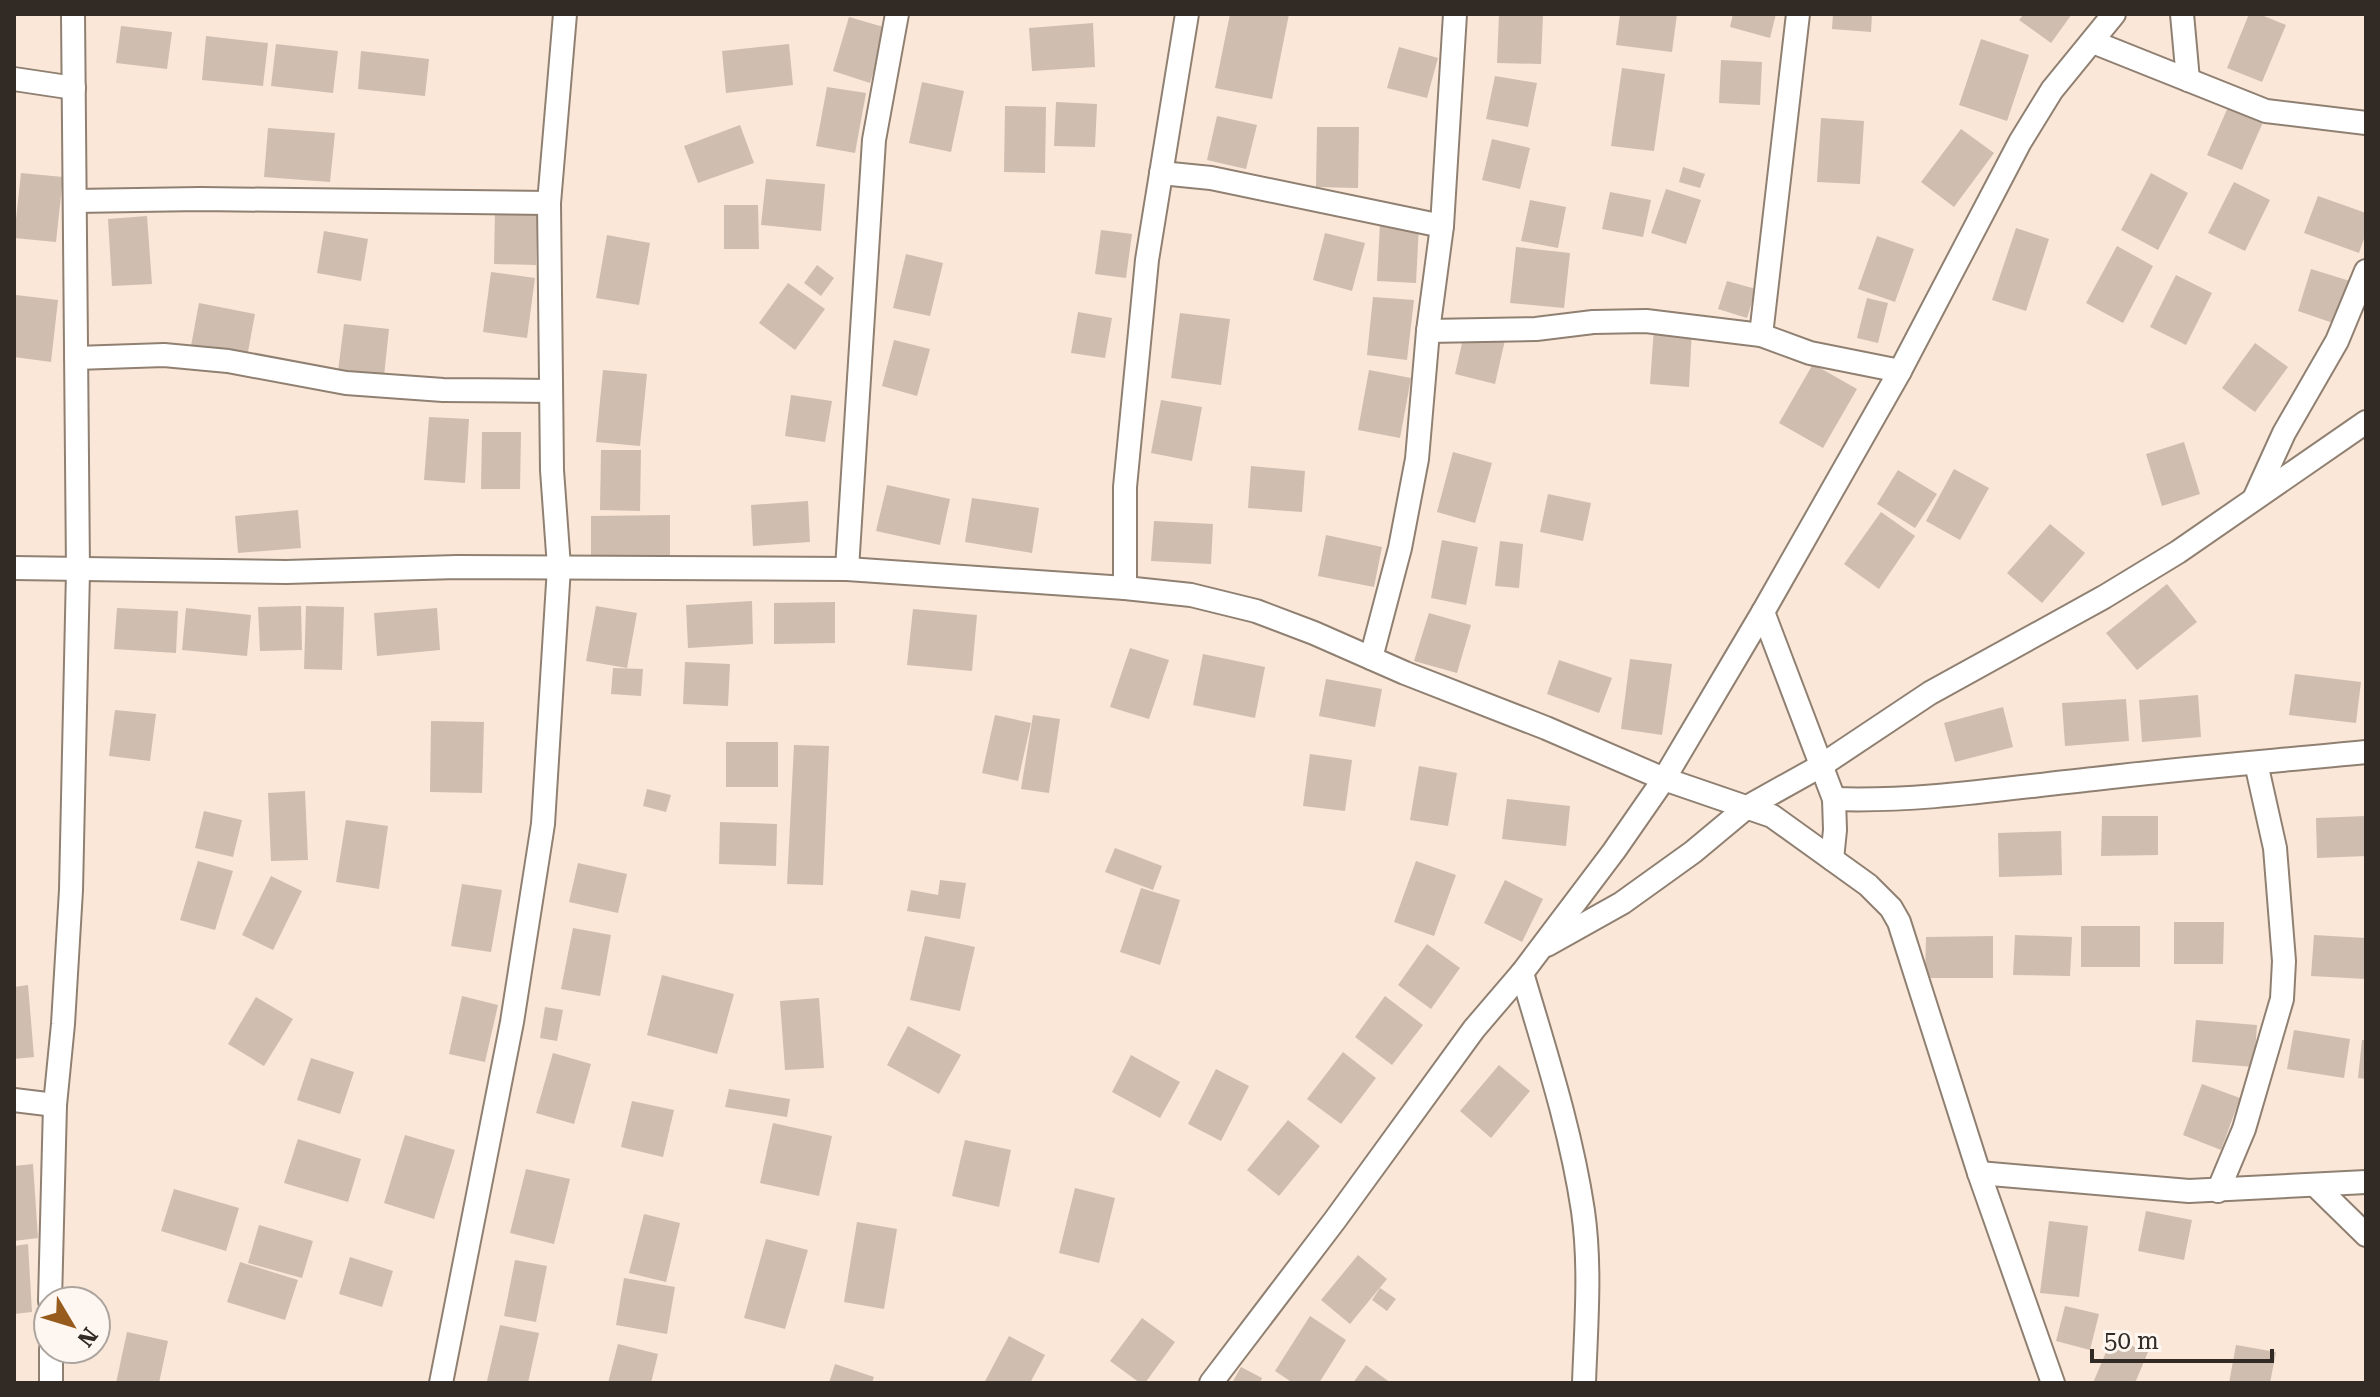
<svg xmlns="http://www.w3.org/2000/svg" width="2380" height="1397" viewBox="0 0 2380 1397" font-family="'Roboto Serif',serif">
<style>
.building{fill:#cfbdaf}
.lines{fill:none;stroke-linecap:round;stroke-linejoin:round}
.street-casing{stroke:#908072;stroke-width:26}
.street{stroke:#fff;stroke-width:22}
</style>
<rect width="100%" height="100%" fill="#fae7d8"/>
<g class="building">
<polygon points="1230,14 1289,14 1272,99 1215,88"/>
<polygon points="1499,14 1543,14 1541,64 1497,63"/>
<polygon points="1620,14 1677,14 1672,52 1616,45"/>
<polygon points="1733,14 1776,14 1770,38 1730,27"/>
<polygon points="1833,14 1872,14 1871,32 1832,29"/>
<polygon points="2024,14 2072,14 2051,43 2019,20"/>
<polygon points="2249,14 2259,14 2286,25 2262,82 2227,68"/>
<polygon points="849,17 887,28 870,83 833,71"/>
<polygon points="1093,23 1095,67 1032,71 1029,28"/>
<polygon points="121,26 172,32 167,69 116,63"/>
<polygon points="206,36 268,43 263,86 202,80"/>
<polygon points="1981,39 2029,55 2007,121 1959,105"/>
<polygon points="276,44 338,51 333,93 271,86"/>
<polygon points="789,44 793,85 726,93 722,51"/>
<polygon points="1399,47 1438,58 1427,98 1387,88"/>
<polygon points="361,51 429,59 425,96 358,89"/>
<polygon points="1721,60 1762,62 1760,105 1719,103"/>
<polygon points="1622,68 1665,74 1654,151 1611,146"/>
<polygon points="1495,76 1537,83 1528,127 1486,119"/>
<polygon points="922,82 964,91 951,152 909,143"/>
<polygon points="827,87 866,93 855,153 816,146"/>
<polygon points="1056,102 1097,104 1095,147 1054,146"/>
<polygon points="2229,105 2264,120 2242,170 2207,155"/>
<polygon points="1005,106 1046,107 1045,173 1004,172"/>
<polygon points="1217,116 1257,125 1246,169 1207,160"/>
<polygon points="1821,118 1864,121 1860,184 1817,182"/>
<polygon points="740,125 754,163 698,183 684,146"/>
<polygon points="1317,127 1359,127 1358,188 1316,187"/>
<polygon points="268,128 335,133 330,182 264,177"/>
<polygon points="1961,129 1994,153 1954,207 1921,182"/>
<polygon points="1492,139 1530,148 1520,189 1482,180"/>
<polygon points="1683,167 1705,174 1700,188 1679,182"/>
<polygon points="21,173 63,177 56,242 14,238"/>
<polygon points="2151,173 2188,193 2158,250 2121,230"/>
<polygon points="766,179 825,184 821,231 761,225"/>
<polygon points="2234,182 2270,200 2245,251 2208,233"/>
<polygon points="1666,189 1701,200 1686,244 1651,233"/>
<polygon points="1610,192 1651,200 1643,237 1602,229"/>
<polygon points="2318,196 2366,213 2366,233 2359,253 2304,233"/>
<polygon points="1530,200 1566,207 1558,248 1521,241"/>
<polygon points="724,205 758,205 759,249 724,249"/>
<polygon points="495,208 537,209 536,265 494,264"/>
<polygon points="147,216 152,284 112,286 108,219"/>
<polygon points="1380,223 1419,225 1416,283 1377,281"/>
<polygon points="2016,228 2049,239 2026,311 1992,300"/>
<polygon points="1101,230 1132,234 1126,278 1095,274"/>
<polygon points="324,231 368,239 361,281 317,273"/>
<polygon points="1325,233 1365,243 1352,291 1313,280"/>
<polygon points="607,235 650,243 639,305 596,298"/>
<polygon points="1877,236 1914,249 1895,302 1858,289"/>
<polygon points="2117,246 2153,266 2123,323 2086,303"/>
<polygon points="1516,247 1570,253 1564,308 1510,303"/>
<polygon points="906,254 943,263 930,316 893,308"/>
<polygon points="817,265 834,278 821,296 804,283"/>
<polygon points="2311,269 2350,281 2336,324 2298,311"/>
<polygon points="491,272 535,278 527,338 483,332"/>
<polygon points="2176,275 2212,293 2186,345 2150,327"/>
<polygon points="1727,281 1756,289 1747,318 1718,309"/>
<polygon points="788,283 825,309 795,350 759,323"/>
<polygon points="16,295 58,300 51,362 14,357"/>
<polygon points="1373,297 1414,300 1407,360 1367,355"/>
<polygon points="1867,298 1888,303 1878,343 1857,338"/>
<polygon points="199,303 255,314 247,357 191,346"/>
<polygon points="1078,312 1112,318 1105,358 1071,353"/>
<polygon points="1180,313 1230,319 1221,385 1171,378"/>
<polygon points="344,324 389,329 384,376 338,371"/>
<polygon points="1654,327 1692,329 1689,387 1650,384"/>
<polygon points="1465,330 1505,340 1495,384 1455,374"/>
<polygon points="894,340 930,349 917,396 882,386"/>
<polygon points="2255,343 2288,367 2255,412 2222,388"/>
<polygon points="1813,364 1857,389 1823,448 1779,423"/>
<polygon points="603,370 647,374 640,446 596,442"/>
<polygon points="1369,370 1411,378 1400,438 1358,430"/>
<polygon points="791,395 832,401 825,442 785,436"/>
<polygon points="1161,400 1202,407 1192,461 1151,453"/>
<polygon points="429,417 469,419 465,483 424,480"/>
<polygon points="482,432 521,432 520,489 481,489"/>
<polygon points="2184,442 2200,494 2162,506 2146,454"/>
<polygon points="601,450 641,450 640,511 600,510"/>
<polygon points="1453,452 1492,463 1475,523 1437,512"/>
<polygon points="1251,466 1305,471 1302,512 1248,508"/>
<polygon points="1954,469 1989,488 1960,540 1926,521"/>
<polygon points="1898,470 1937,494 1915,528 1877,504"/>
<polygon points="887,485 950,499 940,545 876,531"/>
<polygon points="1548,494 1591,503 1583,541 1540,532"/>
<polygon points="972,498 1039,508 1032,553 965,542"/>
<polygon points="808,501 810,542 753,546 751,505"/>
<polygon points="298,510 301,548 238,553 235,516"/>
<polygon points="1881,512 1915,536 1879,589 1844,564"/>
<polygon points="670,515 670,555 591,556 591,516"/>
<polygon points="1154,521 1213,524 1211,564 1151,561"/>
<polygon points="2050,524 2085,553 2042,603 2007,573"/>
<polygon points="1326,535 1382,547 1374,587 1318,576"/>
<polygon points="1442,540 1478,547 1466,605 1431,598"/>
<polygon points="1500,541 1523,544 1519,588 1495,586"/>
<polygon points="2167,584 2197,622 2137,670 2106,633"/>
<polygon points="752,601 753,644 688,648 686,605"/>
<polygon points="835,602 835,643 774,644 774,603"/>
<polygon points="301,606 302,650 260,651 258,607"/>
<polygon points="306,606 344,607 342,670 304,669"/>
<polygon points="596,606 637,613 627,668 586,661"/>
<polygon points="117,608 178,611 176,653 114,649"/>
<polygon points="186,608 251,615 247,656 182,650"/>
<polygon points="437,608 440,650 377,656 374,613"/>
<polygon points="913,609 977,615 972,671 907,665"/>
<polygon points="1429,613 1471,625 1457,673 1414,661"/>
<polygon points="1130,648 1169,660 1149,719 1110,707"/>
<polygon points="1203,654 1265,667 1255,718 1193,705"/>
<polygon points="1630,659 1672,664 1662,735 1621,729"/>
<polygon points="1559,660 1612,678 1599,713 1547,694"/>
<polygon points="685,662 730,664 728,706 683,704"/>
<polygon points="613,668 643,669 641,696 611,694"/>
<polygon points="2295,674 2361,682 2356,723 2289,715"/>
<polygon points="1326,679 1382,689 1375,727 1319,716"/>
<polygon points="2198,695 2201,737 2142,742 2139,700"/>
<polygon points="2126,699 2129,741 2065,746 2062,703"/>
<polygon points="2003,707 2013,747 1955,762 1944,723"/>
<polygon points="115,710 156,714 150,761 109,756"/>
<polygon points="995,715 1031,723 1018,781 982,773"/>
<polygon points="1033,715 1060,719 1049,793 1021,789"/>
<polygon points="431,721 484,722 482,793 430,792"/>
<rect x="726" y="742" width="52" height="45"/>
<polygon points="794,745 829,746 823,885 787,884"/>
<polygon points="1310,754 1352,760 1345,811 1303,806"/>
<polygon points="1419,766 1457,773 1448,826 1410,820"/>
<polygon points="647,789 671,795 666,812 643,806"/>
<polygon points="305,791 308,860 271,861 268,793"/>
<polygon points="1507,799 1570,806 1566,846 1502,839"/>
<polygon points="204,811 242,820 233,857 195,848"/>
<polygon points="2102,816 2158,816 2158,855 2101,856"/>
<polygon points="2366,816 2366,856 2317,858 2316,818"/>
<polygon points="346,820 388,826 379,889 336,882"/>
<polygon points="720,822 777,824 776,866 719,864"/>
<polygon points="2061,831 2062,875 1999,877 1998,833"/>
<polygon points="1115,848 1162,866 1153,890 1105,872"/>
<polygon points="198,861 233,871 215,930 180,920"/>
<polygon points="1416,861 1456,875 1434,936 1394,922"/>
<polygon points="578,863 627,874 618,913 569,902"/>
<polygon points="271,876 302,891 273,950 242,935"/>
<polygon points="940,880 966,883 960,919 907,911 911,890 938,895"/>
<polygon points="1505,880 1543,899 1522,942 1484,923"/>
<polygon points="462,884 502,890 491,952 451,946"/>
<polygon points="1141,888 1180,900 1160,965 1120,952"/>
<polygon points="2174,922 2224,922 2223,964 2174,964"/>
<rect x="2081" y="926" width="59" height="41"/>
<polygon points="573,928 611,935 600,996 561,989"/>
<polygon points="2015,935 2072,937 2070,976 2013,975"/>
<polygon points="2314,935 2366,938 2366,979 2311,976"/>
<polygon points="925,936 975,947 960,1011 910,1000"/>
<polygon points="1993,936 1993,978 1925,978 1926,937"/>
<polygon points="1427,944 1460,968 1431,1009 1398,985"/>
<polygon points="662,975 734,994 717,1054 647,1035"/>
<polygon points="28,985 34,1057 14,1059 14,987"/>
<polygon points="462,996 498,1005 485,1062 449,1054"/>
<polygon points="1385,996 1423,1025 1392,1065 1355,1037"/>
<polygon points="256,997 293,1019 264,1066 228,1044"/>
<polygon points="819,998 824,1068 785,1070 780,1001"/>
<polygon points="545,1007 563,1010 557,1041 540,1038"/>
<polygon points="2196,1020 2257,1025 2254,1067 2192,1062"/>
<polygon points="908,1026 961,1055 939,1094 887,1065"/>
<polygon points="2294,1030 2350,1039 2344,1078 2287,1069"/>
<polygon points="2362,1040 2366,1040 2366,1079 2358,1078"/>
<polygon points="1343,1052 1376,1078 1341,1124 1307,1099"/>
<polygon points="553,1053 591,1064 574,1124 536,1113"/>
<polygon points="1131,1055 1180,1082 1160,1118 1112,1092"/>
<polygon points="311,1058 354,1072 340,1114 297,1100"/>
<polygon points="1499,1065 1530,1091 1491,1138 1460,1111"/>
<polygon points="1216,1069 1249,1086 1221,1141 1188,1124"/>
<polygon points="2202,1084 2240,1098 2221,1150 2183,1135"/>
<polygon points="729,1089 790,1099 787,1117 725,1107"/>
<polygon points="632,1101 674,1110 663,1157 621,1147"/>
<polygon points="1288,1120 1320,1146 1279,1196 1247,1170"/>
<polygon points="773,1123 832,1136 819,1196 760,1183"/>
<polygon points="405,1135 455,1150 434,1219 384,1203"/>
<polygon points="298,1139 361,1159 348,1202 284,1183"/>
<polygon points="965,1140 1011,1150 999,1207 952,1196"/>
<polygon points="33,1164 38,1238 14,1241 14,1166"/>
<polygon points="526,1169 570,1179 554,1244 510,1233"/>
<polygon points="1075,1188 1115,1198 1099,1263 1059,1253"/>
<polygon points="174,1189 239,1208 226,1251 161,1231"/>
<polygon points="2146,1211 2192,1220 2184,1260 2138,1251"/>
<polygon points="644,1214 680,1223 666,1282 629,1273"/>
<polygon points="2049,1221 2088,1226 2079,1297 2040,1293"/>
<polygon points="857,1222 897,1229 884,1309 844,1302"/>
<polygon points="259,1225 313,1241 302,1278 248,1263"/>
<polygon points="766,1239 808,1250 785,1329 744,1318"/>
<polygon points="28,1244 32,1312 14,1314 14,1246"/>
<polygon points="1358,1255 1387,1279 1350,1324 1321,1300"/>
<polygon points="350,1257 393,1271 382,1307 339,1294"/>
<polygon points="515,1260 547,1266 536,1322 504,1316"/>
<polygon points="240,1262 298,1280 285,1320 227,1302"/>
<polygon points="624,1278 675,1287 667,1334 616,1325"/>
<polygon points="1380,1288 1396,1299 1387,1311 1372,1300"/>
<polygon points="2065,1306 2099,1314 2090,1350 2056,1341"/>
<polygon points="1310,1316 1346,1340 1319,1383 1293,1383 1275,1371"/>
<polygon points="1142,1318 1175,1342 1145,1383 1140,1383 1110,1361"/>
<polygon points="500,1325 539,1333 528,1383 487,1381"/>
<polygon points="127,1332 168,1341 159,1383 116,1383"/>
<polygon points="1009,1336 1045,1355 1030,1383 984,1383"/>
<polygon points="2112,1338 2148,1352 2135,1383 2093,1383"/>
<polygon points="618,1344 658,1354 651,1383 608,1383"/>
<polygon points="2236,1345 2276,1352 2270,1383 2229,1383"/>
<polygon points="835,1364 874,1377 872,1383 829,1383"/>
<polygon points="1366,1365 1391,1383 1353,1383"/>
<polygon points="1241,1367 1262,1378 1260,1383 1232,1383"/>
</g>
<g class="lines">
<g class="street-casing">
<g id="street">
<polyline points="1798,14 1761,335 1810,353 1900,371"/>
<polyline points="2182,14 2188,80"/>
<polyline points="2093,42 2266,111 2366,123"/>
<polyline points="14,79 74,88"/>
<polyline points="1161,173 1211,178 1442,226"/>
<polyline points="75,201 200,199 549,203"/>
<polyline points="1428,331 1536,329 1593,322 1646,321 1761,335"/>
<polyline points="76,358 164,355 228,361 346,383 443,390 551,391"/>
<polyline points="2254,499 2284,433 2337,341 2366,271"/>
<polyline points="14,568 286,572 457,567 847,569 1125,588 1191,595 1256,611 1314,633 1405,673 1546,728 1664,779 1772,816 1868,885 1891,908 1899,922 1979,1173 2053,1383"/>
<polyline points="847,569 874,140 897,14"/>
<polyline points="1125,588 1125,487 1147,260 1187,14"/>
<polyline points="1763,612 1834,799 1835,830 1832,859"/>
<polyline points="1371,658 1400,548 1417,459 1428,331 1442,226 1455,14"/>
<path d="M1834,799c87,3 173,-11 260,-20 90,-11 181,-18 272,-27"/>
<polyline points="1547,945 1622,903 1693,852 1747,807 1819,767 1930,693 2104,597 2178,552 2366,422"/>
<path d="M1522,973c23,78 49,157 61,238 8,56 3,115 1,172"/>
<polyline points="14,1100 55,1105"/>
<polyline points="1979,1173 2189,1191 2366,1182"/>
<polyline points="2316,1186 2366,1235"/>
<polyline points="2218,1191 2244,1129 2282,999 2284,961 2275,848 2256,763"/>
<polyline points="50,1301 55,1105 63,1024 71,890 78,571 73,14"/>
<polyline points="51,1349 51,1383"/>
<polyline points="441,1383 512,1022 543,824 559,567 552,470 549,203 565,14"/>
<polyline points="1211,1383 1335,1220 1474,1029 1522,973 1614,851 1664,779 1763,612 1900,371 2020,142 2052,90 2114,14"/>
</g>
</g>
<use href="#street" class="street"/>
</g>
<rect width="2380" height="1397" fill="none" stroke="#312a25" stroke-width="32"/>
<g transform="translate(72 1325) rotate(128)"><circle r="38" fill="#fef7f1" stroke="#aca59f" stroke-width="2"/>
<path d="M0-6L14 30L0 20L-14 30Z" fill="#975b1d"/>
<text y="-12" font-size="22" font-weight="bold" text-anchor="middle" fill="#312a25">N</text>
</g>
<path d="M2092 1349v12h180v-12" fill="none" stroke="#312a25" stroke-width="4"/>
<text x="2104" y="1349" font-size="24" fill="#312a25" stroke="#fef7f1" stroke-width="6" paint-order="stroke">50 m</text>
</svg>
